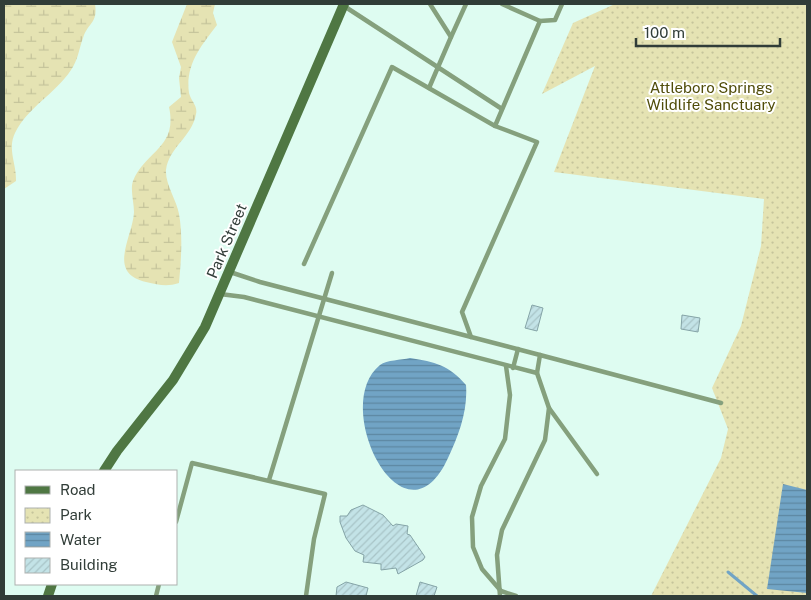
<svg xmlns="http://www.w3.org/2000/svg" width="811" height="600" viewBox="0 0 811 600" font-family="'Public Sans',sans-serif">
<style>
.wetland{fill:url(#wetland-marsh)}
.park{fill:url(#park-dots)}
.water{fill:url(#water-rules)}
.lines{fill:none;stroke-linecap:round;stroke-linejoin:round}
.stream{stroke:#71a4c5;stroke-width:3}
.building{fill:url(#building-hatch);stroke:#85a4a7}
.lane{stroke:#85a07d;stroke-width:4.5}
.secondary{stroke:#4f7743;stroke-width:10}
.labels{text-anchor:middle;stroke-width:4;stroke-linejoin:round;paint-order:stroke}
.park-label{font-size:15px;fill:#504c09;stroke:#fff}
.street-label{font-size:15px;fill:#313d38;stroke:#fff}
</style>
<defs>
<pattern id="wetland-marsh" width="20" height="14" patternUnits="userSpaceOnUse" patternTransform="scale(1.25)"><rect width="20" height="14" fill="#e5e3b3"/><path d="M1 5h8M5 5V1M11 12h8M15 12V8" fill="none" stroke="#c5c49b"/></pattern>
<pattern id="park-dots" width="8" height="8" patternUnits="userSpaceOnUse" patternTransform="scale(1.25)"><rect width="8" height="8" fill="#e5e3b3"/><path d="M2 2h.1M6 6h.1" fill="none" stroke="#c5c49b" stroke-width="1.8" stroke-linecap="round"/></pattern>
<pattern id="water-rules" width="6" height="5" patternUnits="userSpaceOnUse" patternTransform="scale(1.25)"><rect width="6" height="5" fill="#71a4c5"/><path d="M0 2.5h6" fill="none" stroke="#5d87a1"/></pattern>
<pattern id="building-hatch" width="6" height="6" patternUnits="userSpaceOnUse" patternTransform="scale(1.25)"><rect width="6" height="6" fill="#c3e3e7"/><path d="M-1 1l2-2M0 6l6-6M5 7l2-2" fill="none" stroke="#a8c4c7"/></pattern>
</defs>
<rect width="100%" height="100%" fill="#defcf1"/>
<g class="wetland">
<path d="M4,4h91c3,20 -7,18 -12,34 -4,11 -5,22 -12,32 -16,24 -43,37 -56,63 -8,16 2,32 1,48l-12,8z"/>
<path d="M187,4h28l-2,9 4,12c-16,21 -32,40 -28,68 2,8 9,13 7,21 -4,23 -27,33 -30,56 -1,14 11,31 13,44 4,22 2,47 0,69 -12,4 -20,2 -33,-1 -40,-9 -13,-45 -12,-70 0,-10 -4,-22 -1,-31 12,-30 45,-33 36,-74l12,-10 -2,-19 2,-11 -9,-25z"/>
</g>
<polygon class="park" points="615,4 807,4 807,596 651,596 721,458 728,429 712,388 741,326 761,246 764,199 554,172 595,66 542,94 573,23"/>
<g class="water">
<path d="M410,358c25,4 39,7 56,27 2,25 -7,50 -18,73 -44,96 -119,-52 -68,-93 7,-5 21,-5 30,-7z"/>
<polygon points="783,484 807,490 807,593 767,589"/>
</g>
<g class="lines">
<polyline class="stream" points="728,572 757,596"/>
</g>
<g class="building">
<polygon points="532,305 543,308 537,331 525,328"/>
<polygon points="682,315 700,318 698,332 681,329"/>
<polygon points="363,505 383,515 393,526 396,524 408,526 407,534 410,535 425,557 423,560 398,574 396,568 381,570 381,564 363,562 364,555 355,551 346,538 340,522 340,516 347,516 351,510"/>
<polygon points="346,582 368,588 366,596 336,596 337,587"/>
<polygon points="420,582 437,587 434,596 416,596"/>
</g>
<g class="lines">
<g class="lane">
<polyline points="502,4 540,21"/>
<polyline points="344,6 502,109"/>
<polyline points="451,37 466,4"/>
<polyline points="429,88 451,37 430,4"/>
<polyline points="495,126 540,21 555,20 562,4"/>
<polyline points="304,264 392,67 495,126 537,142 462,312 471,337"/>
<polyline points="230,272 260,282 540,355 537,373 549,408 545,440 502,530 497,555 500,596"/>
<polyline points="220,294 244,297 537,373"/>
<polyline points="540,355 721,403"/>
<polyline points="506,366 510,395 505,439 481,486 472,517 473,547 482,569 501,591 516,596"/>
<polyline points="513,368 518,349"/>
<polyline points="549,408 597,474"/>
<polyline points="269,480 332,273"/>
<polyline points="176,522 192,463 325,494 314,539 306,596"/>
<polyline points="156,596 159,584"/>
</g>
<g class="secondary">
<polyline points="104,471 117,451 173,380 205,327 344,4"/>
<polyline points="48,596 52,584"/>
</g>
</g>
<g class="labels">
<g class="park-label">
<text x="711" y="93">Attleboro Springs<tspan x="711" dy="17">Wildlife Sanctuary</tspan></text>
</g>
<g class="street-label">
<text transform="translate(227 241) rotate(-67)" y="5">Park Street</text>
</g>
</g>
<rect width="811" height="600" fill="none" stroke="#313d38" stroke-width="10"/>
<rect x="15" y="470" width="162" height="115" fill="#ffffff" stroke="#adb1af"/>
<rect x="25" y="486" width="25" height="8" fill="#4f7743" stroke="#adb1af"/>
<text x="60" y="495" font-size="15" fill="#313d38">Road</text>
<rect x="25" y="508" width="25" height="15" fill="url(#park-dots)" stroke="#adb1af"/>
<text x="60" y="520" font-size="15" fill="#313d38">Park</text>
<rect x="25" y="532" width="25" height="15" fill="url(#water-rules)" stroke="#adb1af"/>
<text x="60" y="545" font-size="15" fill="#313d38">Water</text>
<rect x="25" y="558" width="25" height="15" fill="url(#building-hatch)" stroke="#adb1af"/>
<text x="60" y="570" font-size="15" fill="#313d38">Building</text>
<path d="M636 38v8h144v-8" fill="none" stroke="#313d38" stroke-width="2.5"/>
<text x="644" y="38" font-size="15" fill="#313d38" stroke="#ffffff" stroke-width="4" paint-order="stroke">100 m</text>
</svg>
